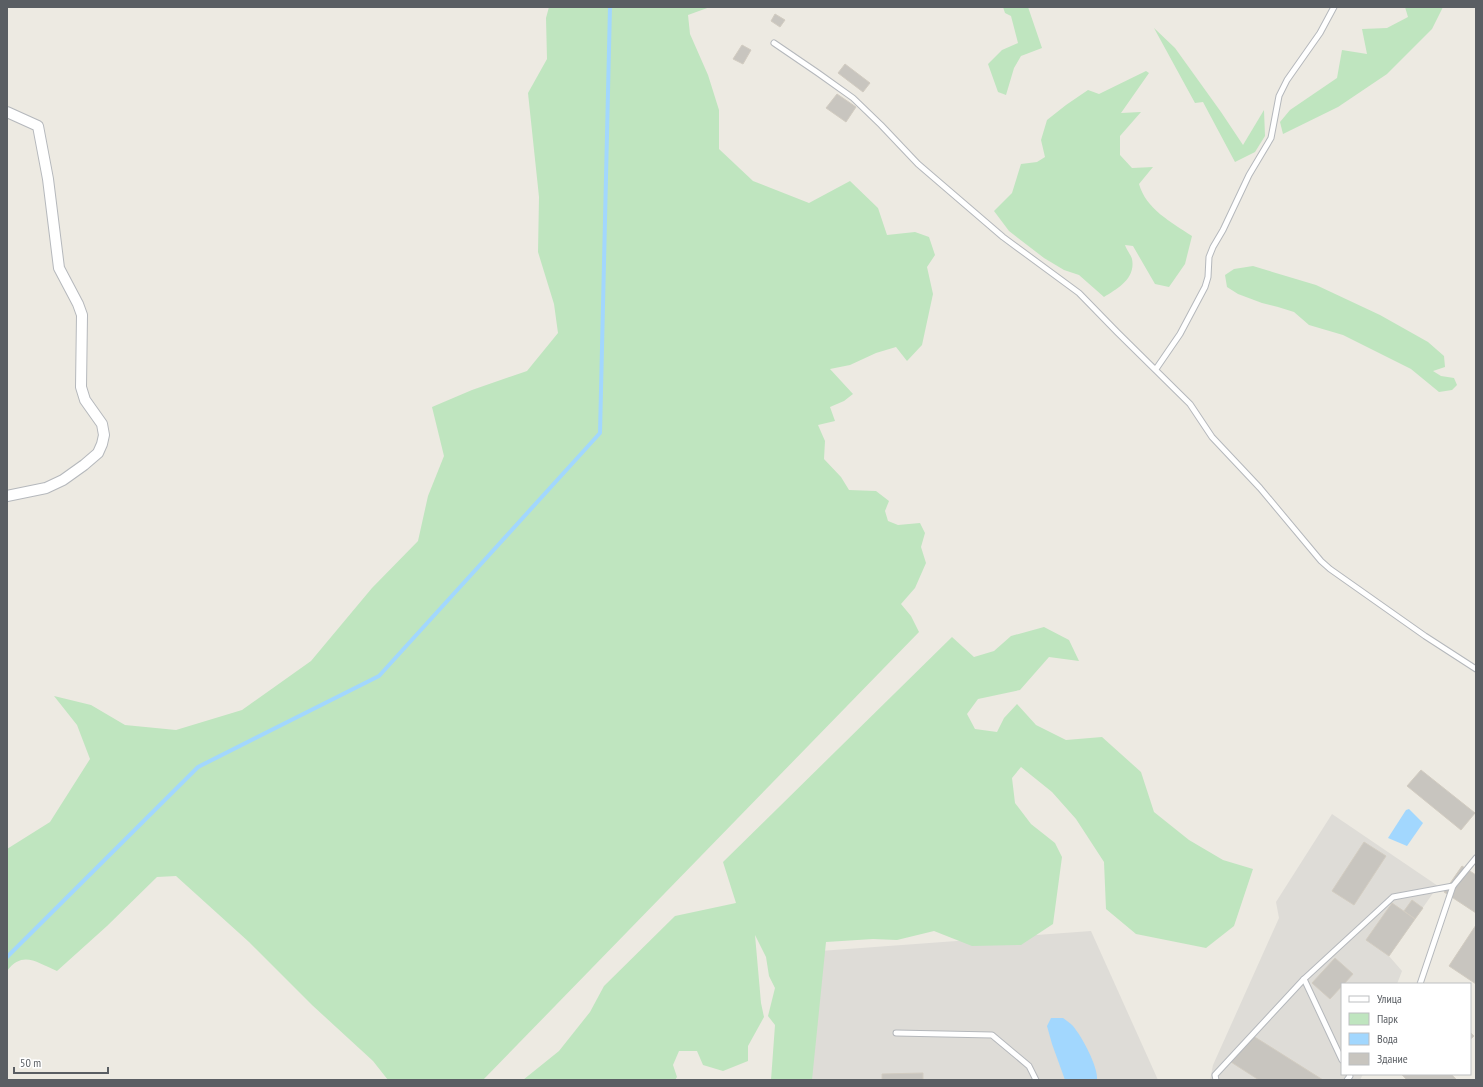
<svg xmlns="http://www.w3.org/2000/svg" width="1483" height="1087" viewBox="0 0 1483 1087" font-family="'PT Sans Narrow',sans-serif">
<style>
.industrial{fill:#dedcd7}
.green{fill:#bfe5bf}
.water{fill:#a2d7fe}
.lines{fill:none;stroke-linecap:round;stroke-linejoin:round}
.stream{stroke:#a2d7fe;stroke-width:4}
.building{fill:#c8c5bf;stroke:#d2ccc1}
.service-casing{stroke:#b5b8bc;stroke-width:7}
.minor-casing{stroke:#b5b8bc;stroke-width:12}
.service{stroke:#fff;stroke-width:5}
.minor{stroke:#fff;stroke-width:10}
</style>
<rect width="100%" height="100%" fill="#edeae2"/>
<g class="industrial">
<polygon points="1332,814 1438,886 1389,956 1402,971 1397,984 1342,984 1342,1074 1363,1074 1360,1080 1210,1080 1213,1065 1279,918 1276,902"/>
<polygon points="1091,931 1158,1080 805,1080 820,951"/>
</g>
<g class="green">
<path d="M549,7h161l-22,8 2,19 18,41 11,35v39l34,32 56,22 41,-22 28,27 9,27 28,-3 14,5 6,18 -8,12 6,27 -11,51 -15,16 -11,-14 -20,6 -26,12 -20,4 23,25 -9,7 -14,6 5,14 -17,4 7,16 -1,18 17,18 8,13 27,1 13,10 -4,10 3,10 10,4 22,-2 5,10 -4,14 5,16 -11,25 -14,16 10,12 8,16 -436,448h-95l-15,-19 -61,-56 -63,-63 -73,-66 -19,1 -50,49 -50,45c-20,-8 -34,-21 -50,0v-122l43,-27 40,-63 -13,-34 -23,-29 37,9 34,20 51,5 66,-20 69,-49 61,-73 46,-47 10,-45 16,-40 -12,-49 40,-17 55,-19 31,-38 -4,-29 -16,-52 1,-55 -11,-104 19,-34 -1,-41z"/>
<polygon points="1003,7 1028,7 1042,48 1021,56 1014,68 1006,95 998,92 988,64 1002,50 1018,43 1011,16 1005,13"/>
<polygon points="1405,7 1443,7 1432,29 1387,74 1338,107 1283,134 1280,122 1290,110 1337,78 1342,50 1367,54 1362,29 1387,28 1408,17"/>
<polygon points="1154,28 1175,48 1221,112 1243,145 1264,110 1265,136 1255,152 1235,162 1203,102 1195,103"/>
<path d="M1146,71l3,2 -28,40 20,-1 -21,24v19l12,13 21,-1 -14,17c7,25 32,38 53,52l-7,28 -16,23 -14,-3 -22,-38 -8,-1c1,4 6,10 7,14 4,20 -15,30 -28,38l-25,-22 -15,-5 -20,-12 -35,-27 -15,-20 18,-18 9,-29 16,-2 8,-5 -4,-17 6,-20 19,-15 22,-15 11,4z"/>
<polygon points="1253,266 1316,285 1380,315 1428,342 1444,356 1445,367 1433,371 1441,376 1454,378 1457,385 1452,390 1439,392 1411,369 1343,335 1309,325 1294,312 1278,307 1262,303 1238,294 1227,287 1225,275 1234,269"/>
<polygon points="1044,627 1069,640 1079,661 1049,657 1020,690 978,699 967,714 975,729 997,732 1004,718 1017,704 1036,725 1066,740 1102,737 1141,772 1154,812 1189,840 1223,860 1253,869 1234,926 1206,948 1136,934 1106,909 1104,862 1076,819 1052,792 1021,767 1012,778 1015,803 1031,824 1055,843 1062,857 1053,924 1021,945 972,946 934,931 897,940 873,939 826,942 812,1080 771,1080 775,1025 768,1016 775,988 769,976 766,957 755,935 761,1003 764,1017 748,1046 748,1061 723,1071 703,1065 697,1051 679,1051 673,1065 677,1077 675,1080 523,1080 559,1051 590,1012 604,986 675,916 736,903 723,862 952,637 974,657 994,651 1011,636"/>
</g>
<g class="water">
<polygon points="1409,809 1423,823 1407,846 1388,838 1406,810"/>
<path d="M1051,1018h12c3,2 7,5 10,8 9,11 25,40 24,54h-32l-13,-36 -5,-18z"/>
</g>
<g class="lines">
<polyline class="stream" points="7,957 198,767 379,676 600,433 610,7"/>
</g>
<g class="building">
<polygon points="775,14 785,20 780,27 771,21"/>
<polygon points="742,45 751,50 743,64 733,59"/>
<polygon points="845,64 870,83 863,92 838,73"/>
<polygon points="837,94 856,107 846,122 826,108"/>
<polygon points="1421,770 1475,813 1461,830 1407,786"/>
<polygon points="1364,842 1386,856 1354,905 1332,891"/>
<polygon points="1462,866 1476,875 1476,913 1444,892"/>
<polygon points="1412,900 1423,908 1415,919 1404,911"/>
<polygon points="1392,903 1415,919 1389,956 1366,940"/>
<polygon points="1476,925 1476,984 1449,966"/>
<polygon points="1335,958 1353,974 1344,984 1342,984 1342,986 1330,999 1312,983"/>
<polygon points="1470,1032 1474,1036 1470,1040"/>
<polygon points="1250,1034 1323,1080 1259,1080 1231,1062"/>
<polygon points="923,1073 923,1080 882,1080 882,1074"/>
<polygon points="1401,1074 1451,1074 1457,1080 1407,1080"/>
</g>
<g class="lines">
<g class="service-casing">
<g id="service">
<polyline points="774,43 818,73 853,98 881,125 918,164 1003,237 1079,293 1117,332 1190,404 1212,437 1260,488 1321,561 1330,569 1425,636 1476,669"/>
<polyline points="1156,369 1180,334 1205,287 1208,277 1209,257 1213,247 1223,230 1249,175 1271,138 1279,96 1287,80 1320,33 1334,7"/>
<polyline points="1304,979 1342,1060"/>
<polyline points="1420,984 1453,886 1476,858"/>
<polyline points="896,1033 992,1035 1029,1066 1036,1080"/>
<polyline points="1216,1080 1215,1075 1304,979 1393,897 1453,886"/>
<polyline points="1347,1080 1350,1076 1349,1074"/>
</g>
</g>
<g class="minor-casing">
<polyline id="minor" points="7,112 38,126 48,179 59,268 78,304 82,315 81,387 85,400 102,424 104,435 102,444 98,453 84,465 63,480 46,488 7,496"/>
</g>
<use href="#service" class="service"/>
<use href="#minor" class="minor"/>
</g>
<rect width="1483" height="1087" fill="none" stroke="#5a5e63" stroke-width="16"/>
<rect x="1341" y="983" width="130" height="92" fill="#ffffff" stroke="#bdbfc1"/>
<rect x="1349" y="996" width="20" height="6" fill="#ffffff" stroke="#bdbfc1"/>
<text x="1377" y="1003" font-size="12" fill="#5a5e63">Улица</text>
<rect x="1349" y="1013" width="20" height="12" fill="#bfe5bf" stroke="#bdbfc1"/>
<text x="1377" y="1023" font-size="12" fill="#5a5e63">Парк</text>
<rect x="1349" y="1033" width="20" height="12" fill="#a2d7fe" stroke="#bdbfc1"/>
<text x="1377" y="1043" font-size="12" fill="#5a5e63">Вода</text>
<rect x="1349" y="1053" width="20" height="12" fill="#c8c5bf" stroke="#bdbfc1"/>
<text x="1377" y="1063" font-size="12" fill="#5a5e63">Здание</text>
<path d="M14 1067v6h94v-6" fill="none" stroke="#5a5e63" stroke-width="2"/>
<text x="20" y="1067" font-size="12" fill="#5a5e63" stroke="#ffffff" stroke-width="3" paint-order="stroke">50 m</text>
</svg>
